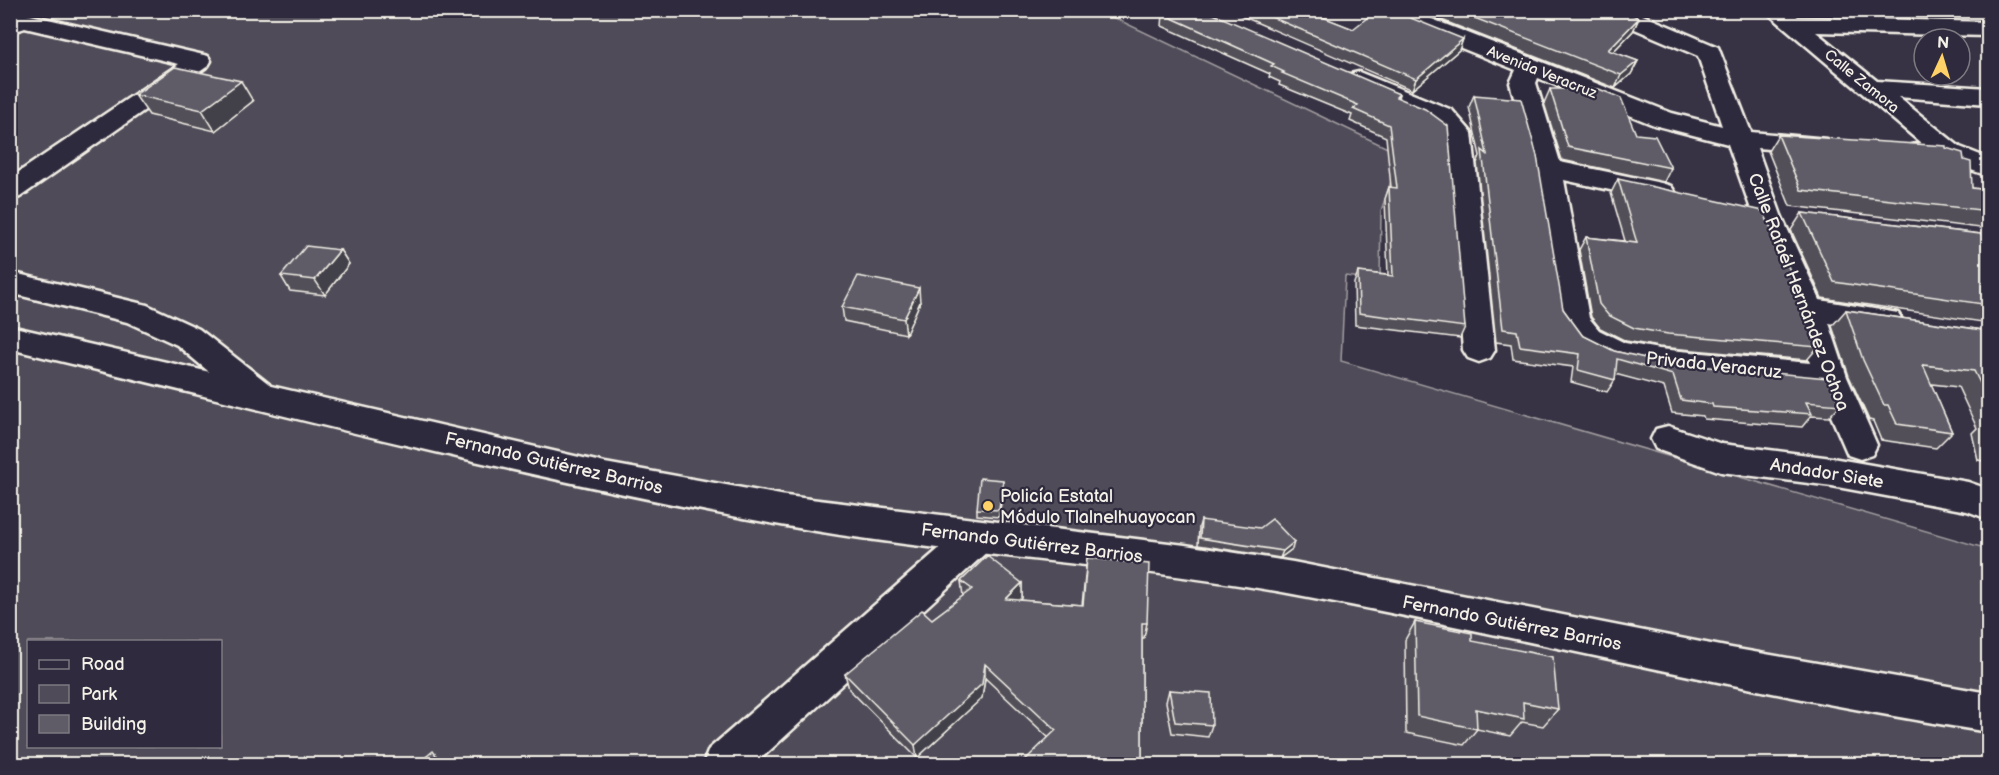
<svg xmlns="http://www.w3.org/2000/svg" width="1999" height="775" viewBox="0 0 1999 775" font-family="'Balsamiq Sans',sans-serif">
<style>
.green{fill:#504b59;stroke:#a29ea0;stroke-width:1.5;fill-rule:evenodd}
.lines{fill:none;stroke-linecap:round;stroke-linejoin:round}
.minor-casing{stroke:#f4f1e8;stroke-width:5}
.major-casing{stroke:#f4f1e8;stroke-width:5}
.minor{fill:#2f2a3d;fill-rule:evenodd}
.major{fill:#2f2a3d;fill-rule:evenodd}
.wall{fill:#524f59;stroke:#f4f1e8;stroke-width:1.5}
.shaded-wall{fill:#424048;stroke:#f4f1e8;stroke-width:1.5}
.building{fill:#5f5c67;stroke:#f4f1e8;stroke-width:1.5}
.poi-dot{fill:#ffd166;stroke:#2f2a3d;stroke-width:2}
.labels{text-anchor:middle;stroke-width:4.5;stroke-linejoin:round;paint-order:stroke}
.far-street-label{font-size:15px;fill:#f4f1e8;stroke:#2f2a3d}
.street-label{font-size:18px;fill:#f4f1e8;stroke:#2f2a3d}
.poi-label{font-size:18px;fill:#f4f1e8;stroke:#2f2a3d;text-anchor:start}
</style>
<rect width="100%" height="100%" fill="#373244"/>
<filter id="ink" filterUnits="userSpaceOnUse"><feTurbulence type="fractalNoise" baseFrequency=".0167" numOctaves="2"/><feDisplacementMap in="SourceGraphic" scale="12" xChannelSelector="R" yChannelSelector="G"/><feConvolveMatrix kernelMatrix="1 2 1 2 8 2 1 2 1" color-interpolation-filters="sRGB"/></filter>
<g filter="url(#ink)">
<path class="green" d="M10,11h1090l300,143 -19,57 -1,69 -35,-4 -4,85 647,188v215h-1977zM28,642h192v104h-192z"/>
<g class="lines">
<g class="minor-casing">
<g id="minor">
<path d="M1376,10h33l263,103 50,13 -24,-70 -96,-41 -3,-5h32l87,37 33,85 76,7 4,6 -4,6 -9,2 -61,-5 24,67 39,85 78,13 5,8 -5,8 -11,3 -58,-9 18,54 30,68 -5,10 -12,4 -12,-4 -29,-67 -160,-15 -52,-12 -30,-15 -19,-25 -24,-153 -24,-85 6,-13 -137,-55zM1538,78l116,47 74,19 25,71 41,94 16,54 -151,-14 -34,-6 -26,-13 -10,-12 -25,-138 97,21 10,-3 4,-6 -4,-6 -10,-3 -101,-21 -24,-79z"/>
<polygon points="1764,10 1790,10 1798,17 1988,22 1988,36 1816,32 1877,81 1988,88 1988,104 1898,97 1960,147 1988,158 1988,176 1946,161 1911,157 1907,151 1911,145 1921,143"/>
<polygon points="22,13 208,56 211,61 208,66 20,197 10,200 10,178 179,64 25,28 10,33 10,17"/>
<polygon points="1359,72 1452,110 1472,133 1495,350 1490,358 1479,362 1468,358 1463,350 1446,135 1434,122 1350,84 1347,79 1350,74"/>
<polygon points="10,272 147,305 199,329 269,384 274,393 269,402 257,406 245,402 177,345 127,322 10,293"/>
<polygon points="1668,426 1722,444 1832,458 1968,482 1988,489 1988,519 1967,511 1832,486 1721,472 1656,449 1651,439 1656,429"/>
<polygon points="977,522 990,527 995,538 990,549 755,764 703,764 709,749 964,527"/>
</g>
</g>
<g class="major-casing">
<path id="major" d="M10,326l595,137 181,33 399,49 108,17 438,86 257,45v39c-233,-36 -463,-95 -695,-138 -170,-31 -343,-38 -512,-69 -259,-47 -515,-115 -771,-176z"/>
</g>
<use href="#minor" class="minor"/>
<use href="#major" class="major"/>
</g>
<g class="wall">
<polygon points="1228,10 1305,10 1353,29 1463,39 1459,50 1412,90"/>
<polygon points="1416,10 1624,10 1639,18 1633,31 1613,52 1638,61 1631,74 1615,88"/>
<polygon points="1163,14 1399,94 1398,98 1465,327 1460,338 1355,325 1354,283 1358,272 1388,275 1385,199 1389,187 1391,187 1386,137 1350,121 1352,115 1279,85 1280,82 1269,77 1270,74 1162,26"/>
<polygon points="1550,89 1671,168 1664,182 1562,160 1544,103"/>
<polygon points="135,95 253,101 215,131 149,115"/>
<polygon points="1474,95 1563,309 1582,335 1614,351 1840,405 1829,417 1811,416 1802,427 1704,419 1703,416 1672,413 1664,387 1615,374 1615,380 1607,392 1571,382 1573,367 1513,359 1511,344 1496,342 1477,163 1480,156 1469,107"/>
<polygon points="1778,135 1946,148 1964,160 1972,188 1989,190 1989,229 1790,206 1768,151"/>
<polygon points="1618,179 1818,347 1807,360 1659,347 1626,341 1600,328 1591,317 1579,250 1586,237 1625,241 1611,193"/>
<polygon points="1802,213 1989,235 1989,323 1822,298 1791,230"/>
<polygon points="340,250 349,264 325,295 290,291 281,276"/>
<polygon points="920,302 906,334 844,321 842,307"/>
<polygon points="1846,310 1989,331 1989,462 1978,460 1972,433 1977,428 1958,387 1931,384 1952,432 1936,448 1881,440 1873,421 1869,420 1849,376 1832,326"/>
<polygon points="1003,487 999,517 977,515 977,509"/>
<polygon points="1201,520 1292,549 1280,558 1198,545 1199,527"/>
<polygon points="1087,558 1147,623 1144,638 1142,638 1142,765 1049,738 985,678 982,698 917,758 849,689 845,674 932,619 963,596 961,581 1022,583 1022,598 1020,600 1082,605"/>
<polygon points="1415,622 1472,641 1558,709 1543,726 1522,722 1510,736 1477,729 1464,745 1406,733 1405,640"/>
<polygon points="1169,690 1212,725 1208,737 1172,733 1166,702"/>
</g>
<g class="shaded-wall">
<polygon points="1639,18 1633,31 1602,63 1608,50"/>
<polygon points="1463,39 1459,50 1412,90 1416,79"/>
<polygon points="1638,61 1631,74 1615,88 1621,75"/>
<polygon points="241,81 253,101 215,131 202,110"/>
<polygon points="340,250 349,264 325,295 315,280"/>
<polygon points="919,288 920,302 906,334 904,319"/>
<polygon points="1003,480 1003,487 999,517 999,510"/>
<polygon points="1294,542 1292,549 1280,558 1283,551"/>
<polygon points="1022,583 1022,598 1006,615 1006,599"/>
<polygon points="985,664 985,678 982,698 917,758 915,745"/>
</g>
<g class="building">
<polygon points="1169,10 1204,10 1399,94 1396,97 1425,109 1448,126 1465,327 1359,313 1358,272 1393,276 1389,187 1397,188 1389,125 1353,109 1358,105 1282,73 1284,72 1271,66 1274,64 1163,14"/>
<polygon points="1255,10 1305,10 1353,29 1377,10 1391,10 1463,39 1416,79"/>
<polygon points="1454,10 1624,10 1639,18 1608,50 1638,61 1621,75"/>
<polygon points="175,67 241,81 202,110 135,95"/>
<polygon points="1550,89 1599,89 1621,98 1636,134 1655,136 1671,168 1568,147"/>
<polygon points="1474,95 1521,99 1537,156 1563,309 1582,335 1614,351 1667,363 1828,378 1840,405 1806,402 1812,414 1713,407 1712,404 1681,400 1673,375 1617,359 1615,380 1578,370 1580,354 1520,346 1517,331 1503,329 1482,150 1487,154"/>
<polygon points="1778,135 1946,146 1946,148 1963,153 1964,160 1971,162 1972,188 1989,190 1989,211 1801,190"/>
<polygon points="1618,179 1763,211 1802,297 1818,347 1668,334 1634,328 1608,315 1599,304 1586,237 1637,243"/>
<polygon points="1802,213 1989,235 1989,305 1834,282"/>
<polygon points="306,246 340,250 315,280 281,276"/>
<polygon points="858,276 919,288 904,319 842,307"/>
<polygon points="1846,310 1989,331 1989,401 1974,371 1923,365 1952,432 1897,424 1888,405 1884,405 1863,360"/>
<polygon points="980,478 1003,480 999,510 977,509"/>
<polygon points="1272,519 1294,542 1283,551 1200,538 1201,520 1260,528"/>
<polygon points="987,556 1022,583 1006,599 1083,605 1087,558 1149,564 1147,623 1142,623 1142,765 1020,765 1056,730 985,664 982,684 915,745 845,674 922,610 932,619 972,589 961,581"/>
<polygon points="1415,622 1472,633 1472,641 1553,657 1558,709 1523,702 1524,719 1476,709 1477,729 1417,716"/>
<polygon points="1169,690 1211,693 1212,725 1175,722"/>
<polygon points="433,751 443,765 416,765"/>
</g>
</g>
<circle class="poi-dot" cx="988" cy="506" r="6"/>
<g class="labels">
<g class="far-street-label">
<text transform="translate(1542 72) rotate(22)" y="5">Avenida Veracruz</text>
<text transform="translate(1862 81) rotate(39)" y="5">Calle Zamora</text>
</g>
<g class="street-label">
<text transform="translate(1799 292) rotate(69)" y="6">Calle Rafaél Hernández Ochoa</text>
<text transform="translate(1714 365) rotate(6)" y="6">Privada Veracruz</text>
<text transform="translate(554 463) rotate(13)" y="6">Fernando Gutiérrez Barrios</text>
<text transform="translate(1827 473) rotate(9)" y="6">Andador Siete</text>
<text transform="translate(1032 543) rotate(7)" y="6">Fernando Gutiérrez Barrios</text>
<text transform="translate(1512 623) rotate(11)" y="6">Fernando Gutiérrez Barrios</text>
</g>
<g class="poi-label">
<text x="1000" y="502">Policía Estatal<tspan x="1000" dy="21">Módulo Tlalnelhuayocan</tspan></text>
</g>
</g>
<rect width="1999" height="775" fill="none" stroke="#2f2a3d" stroke-width="36"/>
<rect x="18" y="18" width="1963" height="739" fill="none" stroke="#f4f1e8" stroke-width="2" filter="url(#ink)"/>
<rect x="27" y="640" width="195" height="108" fill="#2f2a3d" stroke="#7e7a81" stroke-width="1.5"/>
<rect x="39" y="660" width="30" height="9" fill="#2f2a3d" stroke="#7e7a81" stroke-width="1.5"/>
<text x="81" y="670" font-size="18" fill="#f4f1e8">Road</text>
<rect x="39" y="685" width="30" height="18" fill="#504b59" stroke="#7e7a81" stroke-width="1.5"/>
<text x="81" y="700" font-size="18" fill="#f4f1e8">Park</text>
<rect x="39" y="715" width="30" height="18" fill="#5f5c67" stroke="#7e7a81" stroke-width="1.5"/>
<text x="81" y="730" font-size="18" fill="#f4f1e8">Building</text>
<g transform="translate(1942 57) rotate(4)"><circle r="28" fill="#2f2a3d" stroke="#7e7a81" stroke-width="1.5"/>
<path d="M0-4.5L10 22L0 15L-10 22Z" fill="#ffd166"/>
<text y="-9" font-size="16" font-weight="bold" text-anchor="middle" fill="#f4f1e8">N</text>
</g>
</svg>
